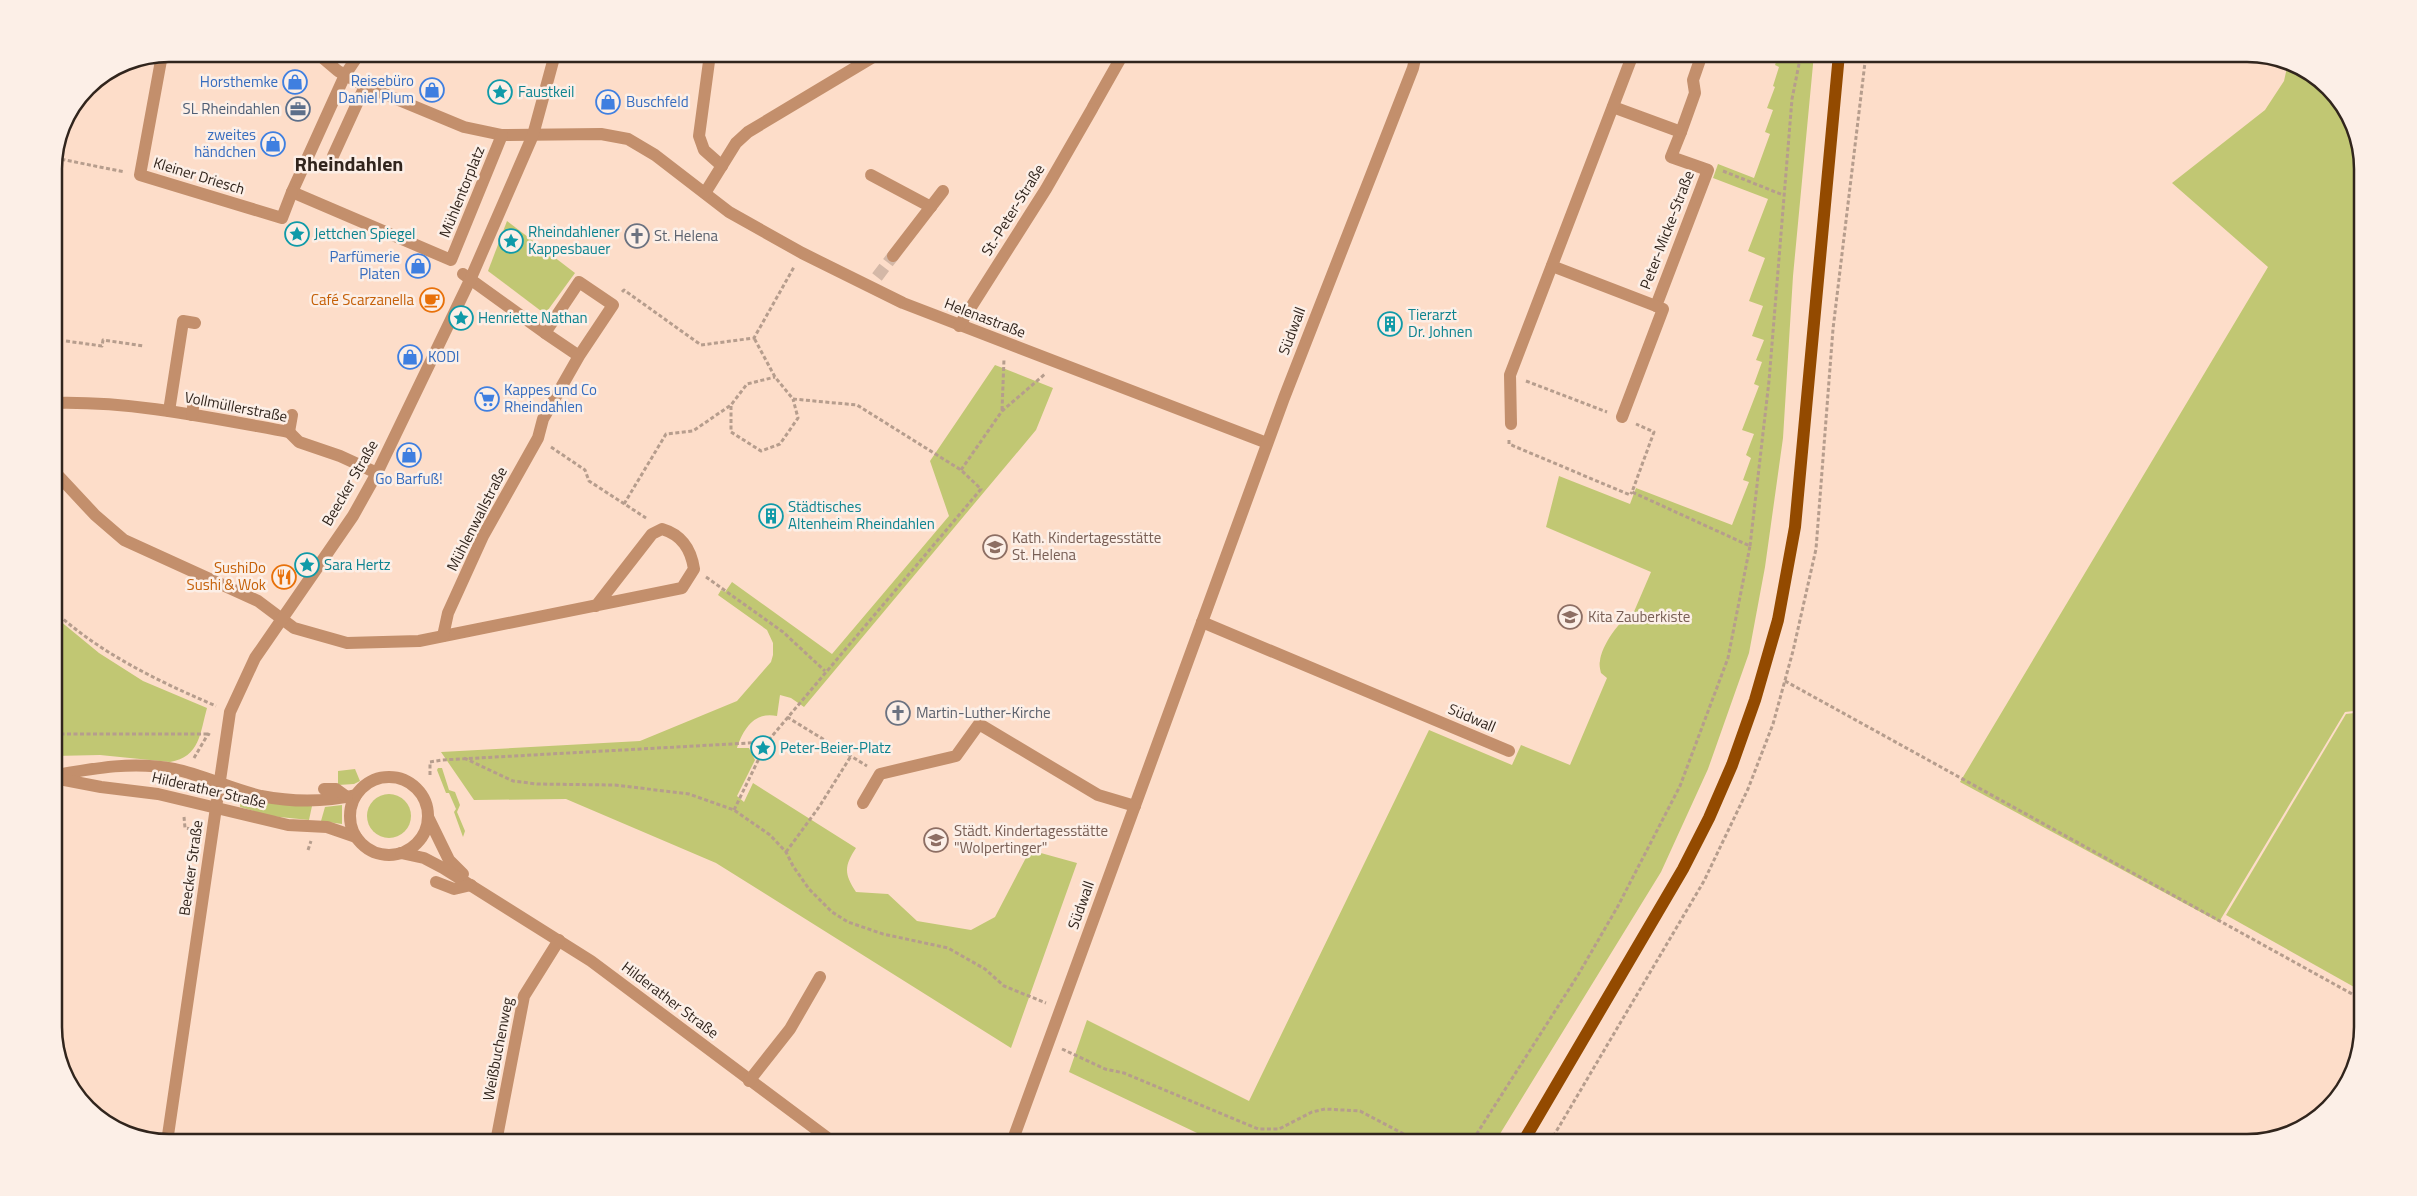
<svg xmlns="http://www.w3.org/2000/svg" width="2417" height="1196" viewBox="0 0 2417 1196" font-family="'Titillium Web',sans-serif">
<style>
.green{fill:#c1c773}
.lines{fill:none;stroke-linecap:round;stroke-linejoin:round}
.minor-tunnel{stroke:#d4b8a7;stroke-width:12;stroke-dasharray:12 6;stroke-linecap:butt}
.path{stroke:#b69d8d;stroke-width:3;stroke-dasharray:4 2.5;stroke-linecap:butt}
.minor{stroke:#c38f6c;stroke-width:12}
.major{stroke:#934a00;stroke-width:12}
.labels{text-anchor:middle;stroke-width:5;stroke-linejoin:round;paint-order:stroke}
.shop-label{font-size:15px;fill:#366cbe;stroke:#fcefe7;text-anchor:end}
.culture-label{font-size:15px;fill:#0d838f;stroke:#fcefe7;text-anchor:start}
.service-label{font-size:15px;fill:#4e5e75;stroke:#fcefe7;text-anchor:end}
.street-label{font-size:15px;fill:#31251d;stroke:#fcefe7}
.worship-label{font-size:15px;fill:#5b616d;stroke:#fcefe7;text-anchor:start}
.food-label{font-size:15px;fill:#c56008;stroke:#fcefe7;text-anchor:end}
.education-label{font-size:15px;fill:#785e54;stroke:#fcefe7;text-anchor:start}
.district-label{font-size:20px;font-weight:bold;fill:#31251d;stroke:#fcefe7}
.rim{fill:none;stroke:#31251d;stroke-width:2.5}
</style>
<rect width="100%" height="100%" fill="#fdddc9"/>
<g class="green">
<path d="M1779,54h35l-21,222 -10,162 -18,129 -16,86 -41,116 -47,103 -166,270h-279l-147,-70 18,-52 162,81 180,-371 83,35 9,-20 49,20 37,-87 -6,-5c-1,-4 -2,-9 -1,-12 1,-14 20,-43 33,-47l18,-42 -105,-45 13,-51 71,28 6,-16 96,37 17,-43 -6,-2 8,-22 -5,-3 8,-21 -12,-4 17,-44 -5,-2 8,-22 -6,-2 8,-20 -12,-4 11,-30 -14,-5 16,-43 -17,-7 20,-52 -55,-21 5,-14 36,14 16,-44 -5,-2 8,-22 -6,-2 8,-21 -2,-1 6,-19 -4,-2z"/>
<polygon points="2288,63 2298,66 2344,105 2363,162 2363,710 2345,712 2219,922 1960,782 2268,267 2172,183 2265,110 2284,81"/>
<polygon points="507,221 575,273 545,314 488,271"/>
<path d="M995,365l58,23 -17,42 -232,277 -13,-9 -11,-3 -3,21c-23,-5 -34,14 -40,32h12l6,12 -18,36 7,6 9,-19 103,65c-12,18 -12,26 0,44l32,2 29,27 54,9 24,-13 35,-67 47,13 -66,185 -295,-185 -150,-64 -92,1 -33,-48 199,-11 97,-40 34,-39 2,-7v-12l-6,-13 -49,-35 3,-5 4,2 7,-10 100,72 117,-138 -19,-55z"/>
<path d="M54,616l45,37 44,28 64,27c-7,25 -7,49 -37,54l-70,-7 -46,1z"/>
<polygon points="2363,712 2363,992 2226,915 2346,714"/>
<polygon points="438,768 442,768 449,790 455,792 460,805 457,812 465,831 463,837 454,812 456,809 449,793 446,793 437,770"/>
<polygon points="355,769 360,781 354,784 338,785 338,771"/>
<circle cx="389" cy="816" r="22"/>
<polygon points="241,796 312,806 309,820 270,816 240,807"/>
<polygon points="342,805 342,824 321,821 325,807"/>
</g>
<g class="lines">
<polyline class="minor-tunnel" points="877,277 893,256"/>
<g class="path">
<polyline points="55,158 125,172"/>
<polyline points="1723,171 1783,195"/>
<polyline points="622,292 624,290 701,345 754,338 794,267"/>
<polyline points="66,341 102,346 103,340 144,346"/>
<polyline points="1526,381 1607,412"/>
<polyline points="731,406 731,432 761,451 780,444 798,418 793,399"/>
<polyline points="1002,410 1004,359"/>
<polyline points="1509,440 1509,444 1630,495 1632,492"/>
<polyline points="551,447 585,470 589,481 646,518"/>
<polyline points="961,470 1002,411 1045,374"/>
<polyline points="624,504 666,434 693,431 731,405 747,384 775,377"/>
<polyline points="1750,546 1769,381 1792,99 1801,54"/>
<polyline points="706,577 783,632 825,671"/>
<path d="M54,611c47,43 104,70 162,95"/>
<polyline points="1785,681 2363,1000"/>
<polyline points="787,717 867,766"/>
<polyline points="54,734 208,734"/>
<polyline points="194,758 208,734 212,736"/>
<polyline points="464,758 513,781 537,784 615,785 689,794 734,810 770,835 786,852 793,866 809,889 832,912 848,922 883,934 948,948 985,969 1004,986 1046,1003"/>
<polyline points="430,775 430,762 442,760 767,742"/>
<polyline points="734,810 767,742 981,489 961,470 857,405 793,399 775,377 754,338"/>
<polyline points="184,817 185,828 198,830"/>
<polyline points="308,850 311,841"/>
<polyline points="786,852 819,807 851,756"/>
<polyline points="1062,1049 1105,1069 1124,1073 1258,1129 1279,1129 1312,1112 1325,1109 1360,1111 1419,1142"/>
<polyline points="1466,1142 1476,1135 1578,975 1618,906 1680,786 1728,658 1750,546 1632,492 1654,432 1636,424"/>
<polyline points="1550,1142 1704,881 1748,789 1773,724 1793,651 1816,549 1833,329 1866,54"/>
</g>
<g class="minor">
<polyline points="318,54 338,71 365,86 464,127 502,135 601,134 628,139 655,155 729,212 802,253 903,303 1267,443"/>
<polyline points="359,54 345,75 292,192 451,260 502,135"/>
<polyline points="710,54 699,136 704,150 722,166"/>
<polyline points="162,55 140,175 282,218 292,192"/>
<polyline points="1093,107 1123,54"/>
<polyline points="1613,107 1681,132 1671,157 1708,170 1656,306 1663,309 1622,417"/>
<polyline points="1681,132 1695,93 1693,80 1702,54"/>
<polyline points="333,156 365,86"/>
<polyline points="871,175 931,207"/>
<polyline points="705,193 736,143 748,132 878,54"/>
<polyline points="893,256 943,191"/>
<polyline points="1552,266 1656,306"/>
<polyline points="463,274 545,333"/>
<polyline points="959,326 1046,189 1092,109"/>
<path d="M54,403c79,-2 157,15 235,29l10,10 41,14 37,17"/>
<polyline points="169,411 183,321 195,323"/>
<polyline points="192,415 194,400"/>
<polyline points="1511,424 1510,375 1633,54"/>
<polyline points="289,432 292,415"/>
<path d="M54,471l41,44 29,25 134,61 36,27 53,15 72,-2 263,-53 12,-19c-3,-20 -12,-34 -32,-40l-10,5 -56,72"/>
<polyline points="1202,622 1509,751"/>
<polyline points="443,636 448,613 483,536 538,438 543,419 579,356 613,305 579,282 545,333 579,356"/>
<path d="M57,775c38,-7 77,-14 117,-6 29,6 57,20 87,27 31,6 65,6 95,-1"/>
<circle cx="389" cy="816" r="39"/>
<polyline points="54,778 101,787 158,794 288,825 327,827 356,837"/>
<polyline points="324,789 336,789 347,797"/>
<polyline points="863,803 880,774 956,756 979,724 1098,795 1135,806"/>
<polyline points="428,817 449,860 463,874"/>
<polyline points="401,853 424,858 443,868 591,961 833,1142"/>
<polyline points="436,882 454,889 471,885"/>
<polyline points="749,1081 790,1029 820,977"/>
<polyline points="167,1142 230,712 255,658 353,516 377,473 470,280 533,135 555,54"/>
<polyline points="496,1142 524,996 559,940"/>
<polyline points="1012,1142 1284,398 1413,68 1416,54"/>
</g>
<polyline class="major" points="1523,1142 1683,869 1709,818 1732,765 1755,700 1778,620 1795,527 1839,54"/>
</g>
<defs>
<g id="shop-ring" transform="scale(1.25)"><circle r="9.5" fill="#fcefe7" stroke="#3f7fe0" stroke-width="1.5"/><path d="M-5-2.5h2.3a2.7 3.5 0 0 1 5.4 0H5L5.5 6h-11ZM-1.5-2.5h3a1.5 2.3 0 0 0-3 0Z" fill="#3f7fe0"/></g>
<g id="sight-ring" transform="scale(1.25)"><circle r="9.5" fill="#fcefe7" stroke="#0f9aa8" stroke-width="1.5"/><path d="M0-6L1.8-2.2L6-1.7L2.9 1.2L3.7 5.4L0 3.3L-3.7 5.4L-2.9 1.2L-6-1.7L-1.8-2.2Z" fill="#0f9aa8"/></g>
<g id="office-ring" transform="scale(1.25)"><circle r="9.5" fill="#fcefe7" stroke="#5c6f8a" stroke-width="1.5"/><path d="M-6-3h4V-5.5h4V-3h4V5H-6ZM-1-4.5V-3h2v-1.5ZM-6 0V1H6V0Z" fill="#5c6f8a"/></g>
<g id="church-ring" transform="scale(1.25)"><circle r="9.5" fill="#fcefe7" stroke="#6b7280" stroke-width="1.5"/><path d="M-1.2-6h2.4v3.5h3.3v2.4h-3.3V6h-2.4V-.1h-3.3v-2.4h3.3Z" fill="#6b7280"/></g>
<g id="cafe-ring" transform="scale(1.25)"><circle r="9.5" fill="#fcefe7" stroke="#e8710a" stroke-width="1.5"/><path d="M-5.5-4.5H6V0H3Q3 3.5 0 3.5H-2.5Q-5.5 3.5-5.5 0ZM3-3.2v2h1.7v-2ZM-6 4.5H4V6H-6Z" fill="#e8710a"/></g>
<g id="building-ring" transform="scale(1.25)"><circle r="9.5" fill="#fcefe7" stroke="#0f9aa8" stroke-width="1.5"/><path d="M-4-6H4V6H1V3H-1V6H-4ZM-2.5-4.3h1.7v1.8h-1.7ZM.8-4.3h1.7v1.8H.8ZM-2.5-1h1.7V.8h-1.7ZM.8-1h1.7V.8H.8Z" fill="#0f9aa8"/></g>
<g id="supermarket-ring" transform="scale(1.25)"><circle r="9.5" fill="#fcefe7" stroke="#3f7fe0" stroke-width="1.5"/><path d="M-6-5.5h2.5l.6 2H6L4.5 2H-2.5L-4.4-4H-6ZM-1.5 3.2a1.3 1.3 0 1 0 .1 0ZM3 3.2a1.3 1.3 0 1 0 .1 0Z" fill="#3f7fe0"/></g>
<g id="school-ring" transform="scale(1.25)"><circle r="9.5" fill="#fcefe7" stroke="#8d6e63" stroke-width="1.5"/><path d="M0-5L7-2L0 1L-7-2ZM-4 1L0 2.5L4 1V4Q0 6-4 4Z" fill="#8d6e63"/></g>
<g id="restaurant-ring" transform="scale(1.25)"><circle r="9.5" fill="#fcefe7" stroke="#e8710a" stroke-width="1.5"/><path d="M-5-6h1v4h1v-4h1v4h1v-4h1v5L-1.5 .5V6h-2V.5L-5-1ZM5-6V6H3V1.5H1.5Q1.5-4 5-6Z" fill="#e8710a"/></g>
</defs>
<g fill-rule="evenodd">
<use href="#shop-ring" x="295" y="82"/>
<use href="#shop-ring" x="432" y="90"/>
<use href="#sight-ring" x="500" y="92"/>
<use href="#shop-ring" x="608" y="102"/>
<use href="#office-ring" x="298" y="109"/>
<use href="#shop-ring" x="273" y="144"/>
<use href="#sight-ring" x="297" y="234"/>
<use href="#church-ring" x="637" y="236"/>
<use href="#sight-ring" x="511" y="241"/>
<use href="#shop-ring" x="418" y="266"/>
<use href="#cafe-ring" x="432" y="300"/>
<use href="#sight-ring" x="461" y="318"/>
<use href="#building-ring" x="1390" y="324"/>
<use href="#shop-ring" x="410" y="357"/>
<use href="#supermarket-ring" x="487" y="399"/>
<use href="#shop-ring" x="409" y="455"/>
<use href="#building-ring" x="771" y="516"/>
<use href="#school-ring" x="995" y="547"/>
<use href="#sight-ring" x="307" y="565"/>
<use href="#restaurant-ring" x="284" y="577"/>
<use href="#school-ring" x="1570" y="617"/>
<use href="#church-ring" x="898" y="713"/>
<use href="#sight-ring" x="763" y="748"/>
<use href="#school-ring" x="936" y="840"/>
</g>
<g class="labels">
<g class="shop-label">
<text x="414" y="86">Reisebüro<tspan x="414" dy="17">Daniel Plum</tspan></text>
<text x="278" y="87">Horsthemke</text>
<text x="626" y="107" text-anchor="start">Buschfeld</text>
<text x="256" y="140">zweites<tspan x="256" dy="17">händchen</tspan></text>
<text x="400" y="262">Parfümerie<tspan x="400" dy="17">Platen</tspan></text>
<text x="428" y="362" text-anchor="start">KODI</text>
<text x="504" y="395" text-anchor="start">Kappes und Co<tspan x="504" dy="17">Rheindahlen</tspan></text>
<text x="409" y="484" text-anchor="middle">Go Barfuß!</text>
</g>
<g class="culture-label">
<text x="518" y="97">Faustkeil</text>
<text x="528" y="237">Rheindahlener<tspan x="528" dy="17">Kappesbauer</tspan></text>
<text x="314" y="239">Jettchen Spiegel</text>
<text x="1408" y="320">Tierarzt<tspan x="1408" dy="17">Dr. Johnen</tspan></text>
<text x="478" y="323">Henriette Nathan</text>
<text x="788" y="512">Städtisches<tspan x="788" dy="17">Altenheim Rheindahlen</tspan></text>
<text x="324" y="570">Sara Hertz</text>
<text x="780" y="753">Peter-Beier-Platz</text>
</g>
<g class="service-label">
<text x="280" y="114">SL Rheindahlen</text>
</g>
<g class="street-label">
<text transform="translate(199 176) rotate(17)" y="5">Kleiner Driesch</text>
<text transform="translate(462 192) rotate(-68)" y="5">Mühlentorplatz</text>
<text transform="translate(1013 210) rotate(-58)" y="5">St.-Peter-Straße</text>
<text transform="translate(1667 230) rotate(-69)" y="5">Peter-Micke-Straße</text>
<text transform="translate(985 318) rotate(21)" y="5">Helenastraße</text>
<text transform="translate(1292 331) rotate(-69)" y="5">Südwall</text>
<text transform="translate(236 407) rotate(11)" y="5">Vollmüllerstraße</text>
<text transform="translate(350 483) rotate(-60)" y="5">Beecker Straße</text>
<text transform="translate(477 519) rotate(-63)" y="5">Mühlenwallstraße</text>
<text transform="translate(1472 718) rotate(23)" y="5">Südwall</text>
<text transform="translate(209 790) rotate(13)" y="5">Hilderather Straße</text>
<text transform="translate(191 868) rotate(-82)" y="5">Beecker Straße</text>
<text transform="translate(1081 905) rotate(-70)" y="5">Südwall</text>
<text transform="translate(670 1000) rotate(37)" y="5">Hilderather Straße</text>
<text transform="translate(498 1049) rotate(-79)" y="5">Weißbuchenweg</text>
</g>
<g class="worship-label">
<text x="654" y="241">St. Helena</text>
<text x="916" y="718">Martin-Luther-Kirche</text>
</g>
<g class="food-label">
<text x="414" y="305">Café Scarzanella</text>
<text x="266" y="573">SushiDo<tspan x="266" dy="17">Sushi &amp; Wok</tspan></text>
</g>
<g class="education-label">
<text x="1012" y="543">Kath. Kindertagesstätte<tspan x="1012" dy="17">St. Helena</tspan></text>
<text x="1588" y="622">Kita Zauberkiste</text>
<text x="954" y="836">Städt. Kindertagesstätte<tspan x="954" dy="17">"Wolpertinger"</tspan></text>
</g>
<g class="district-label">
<text x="349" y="171">Rheindahlen</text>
</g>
</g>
<path d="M0 0H2417V1196H0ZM169 62H2247A107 107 0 0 1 2354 169V1027A107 107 0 0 1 2247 1134H169A107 107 0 0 1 62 1027V169A107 107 0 0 1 169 62Z" fill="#fcefe7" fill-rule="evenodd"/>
<path class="rim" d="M169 62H2247A107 107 0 0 1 2354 169V1027A107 107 0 0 1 2247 1134H169A107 107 0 0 1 62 1027V169A107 107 0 0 1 169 62Z"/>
</svg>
